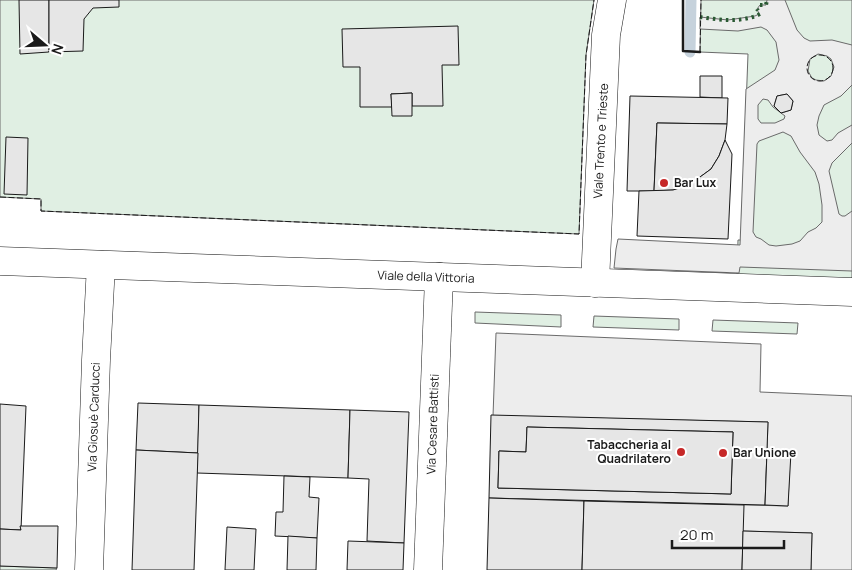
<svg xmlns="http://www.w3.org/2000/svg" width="852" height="570" viewBox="0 0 852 570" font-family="Manrope,sans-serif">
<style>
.green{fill:#e0efe3;stroke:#6a6a6a}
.parking{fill:#ededed;stroke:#6a6a6a;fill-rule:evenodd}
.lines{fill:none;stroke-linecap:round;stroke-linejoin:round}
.stream{stroke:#c6d2dc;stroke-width:11}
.building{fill:#e6e6e6;stroke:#1a1a1a;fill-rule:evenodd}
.street-casing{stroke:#1a1a1a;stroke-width:29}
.secondary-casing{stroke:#1a1a1a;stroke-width:29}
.street{stroke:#fff;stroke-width:28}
.secondary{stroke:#fff;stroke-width:28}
.hedge{stroke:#2b5a34;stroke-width:4;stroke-dasharray:2.5 4;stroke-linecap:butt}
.fence{stroke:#1a1a1a;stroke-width:1;stroke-dasharray:6 2.5;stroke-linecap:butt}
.wall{stroke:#1a1a1a;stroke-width:2.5}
.poi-dot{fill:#c62828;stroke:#fff;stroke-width:2}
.labels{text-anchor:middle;stroke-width:4;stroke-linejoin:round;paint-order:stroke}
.street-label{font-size:12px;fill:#1a1a1a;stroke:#fff}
.poi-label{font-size:12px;font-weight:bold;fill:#1a1a1a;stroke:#fff;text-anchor:start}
</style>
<rect width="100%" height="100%" fill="#fff"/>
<g class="green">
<polygon points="0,0 594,0 586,55 579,234 41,211 41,199 0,197"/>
<polygon points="701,0 852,0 852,279 737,275 738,240 741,240 748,54 700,52"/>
<polygon points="475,312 561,315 561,327 475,323"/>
<polygon points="594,316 679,319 679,330 593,327"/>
<polygon points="713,320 798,323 797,334 712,331"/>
<polygon points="0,566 57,568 56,570 0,570"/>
</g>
<g class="parking">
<path d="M767,0h18l12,30 7,8 6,3 22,-1 20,5v40l-11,11 -17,9 -5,11 -2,9 2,10 8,6 5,-1 6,-7 14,-8v18l-20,20 -3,8 10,43 3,2h3l7,-5v60l-112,-4 -1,6 -125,-5 2,-19 2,-10 122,6 6,-156 29,-19 4,-10 -3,-18 -9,-12 -6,-3 -23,4 -38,-2v-12l28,3 27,-4 4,-2 -2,-5 3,-4h6zM818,54l9,2 4,3 3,8 -3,9 -7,5 -8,-1 -4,-2 -4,-7 2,-12zM787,94l6,7 -2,9 -10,3 -7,-7 3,-10zM763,99l5,1 5,7 12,9 -1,3 -9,4h-14l-3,-4v-14zM783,132l8,4 9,16 15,20 4,12 3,21v17l-6,6 -8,4 -8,9 -8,3 -16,2 -7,-1 -8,-6 -5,-2 -3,-5 4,-88 2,-3z"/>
<polygon points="496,333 761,344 760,392 852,396 852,570 811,570 812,533 743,531 582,570 584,501 788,506 790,452 767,451 768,422 493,416"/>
</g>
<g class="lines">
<polyline class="stream" points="690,52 691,0"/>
</g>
<g class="building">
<polygon points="19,0 49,0 49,52 20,54"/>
<polygon points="49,0 119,0 119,7 93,8 84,19 83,51 49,52"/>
<polygon points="458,26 459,65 442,65 443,106 412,106 412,93 391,94 392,107 360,107 360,67 343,67 342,29"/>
<polygon points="700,76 722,76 722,98 700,97"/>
<polygon points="412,93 412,116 392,116 391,94"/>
<polygon points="787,94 793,101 791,110 781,113 774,106 777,96"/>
<polygon points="630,96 728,98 727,124 657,123 654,191 627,191"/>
<polygon points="657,123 727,124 725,140 719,156 711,169 689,185 673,190 654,191"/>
<polygon points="6,137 28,138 27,195 4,194"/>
<polygon points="725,140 732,154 728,239 637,236 639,191 673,190 689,185 711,169 719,156"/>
<polygon points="138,403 199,405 198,453 136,450"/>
<polygon points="0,404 26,406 21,530 0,529"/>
<polygon points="199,405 350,410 348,478 197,473"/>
<polygon points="350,410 409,412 404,543 367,541 369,479 348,478"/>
<path d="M491,415l277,7 -3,83 -276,-7zM527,427l206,5 -2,62 -233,-6 1,-37 27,1z"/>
<polygon points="527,427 733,432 731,494 498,488 499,451 526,452"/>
<polygon points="136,450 198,453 194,570 132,570"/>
<polygon points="767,451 791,452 788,506 765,505"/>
<polygon points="284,476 310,477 309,497 319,498 317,538 275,536 276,512 283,512"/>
<polygon points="489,498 584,501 582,570 487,570"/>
<polygon points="584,501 744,505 742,570 582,570"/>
<polygon points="20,526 58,526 57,568 0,566 0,529 21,530"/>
<polygon points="227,527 256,529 254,570 225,570"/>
<polygon points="743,531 812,533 811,570 742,570"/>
<polygon points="288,536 317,538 316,570 287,570"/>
<polygon points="348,541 404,543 403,570 347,570"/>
</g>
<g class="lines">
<g class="street-casing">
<g id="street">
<polyline points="595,283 606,35 612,0"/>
<polyline points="89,570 96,360 101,265"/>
<polyline points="428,570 439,277"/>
</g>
</g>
<g class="secondary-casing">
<polyline id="secondary" points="0,261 852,292"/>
</g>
<use href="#street" class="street"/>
<use href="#secondary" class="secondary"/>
<g class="hedge">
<polyline points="760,5 766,5 767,0"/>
<path d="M700,17c20,3 42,6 60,-3l-3,-5"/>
</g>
<g class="fence">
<polyline points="683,51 683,0"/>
<polyline points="700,52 701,0"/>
<circle cx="820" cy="68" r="13"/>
<polyline points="0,197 41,199 41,211 579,234 586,55 594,0"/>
</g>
<polyline class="wall" points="683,0 683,51 700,52"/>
</g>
<g class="poi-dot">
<circle cx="664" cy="183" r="5"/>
<circle cx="681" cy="452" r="5"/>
<circle cx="723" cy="453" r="5"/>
</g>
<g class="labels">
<g class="street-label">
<text transform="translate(601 141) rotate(-87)" y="4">Viale Trento e Trieste</text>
<text transform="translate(426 277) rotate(2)" y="4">Viale della Vittoria</text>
<text transform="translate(94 417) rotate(-88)" y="4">Via Giosuè Carducci</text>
<text transform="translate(433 424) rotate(-88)" y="4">Via Cesare Battisti</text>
</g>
<g class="poi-label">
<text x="674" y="187">Bar Lux</text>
<text x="671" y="449" text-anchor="end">Tabaccheria al<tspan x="671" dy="14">Quadrilatero</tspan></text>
<text x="733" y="457">Bar Unione</text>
</g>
</g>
<g transform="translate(45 45) rotate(109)" stroke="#ffffff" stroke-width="4" paint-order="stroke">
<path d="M0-4L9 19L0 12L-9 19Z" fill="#1a1a1a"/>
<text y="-8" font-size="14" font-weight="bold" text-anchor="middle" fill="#1a1a1a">N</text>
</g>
<path d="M672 540v8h112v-8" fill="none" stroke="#1a1a1a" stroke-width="2.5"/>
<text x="680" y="540" font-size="15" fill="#1a1a1a" stroke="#ffffff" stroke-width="4" paint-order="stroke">20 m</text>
</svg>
